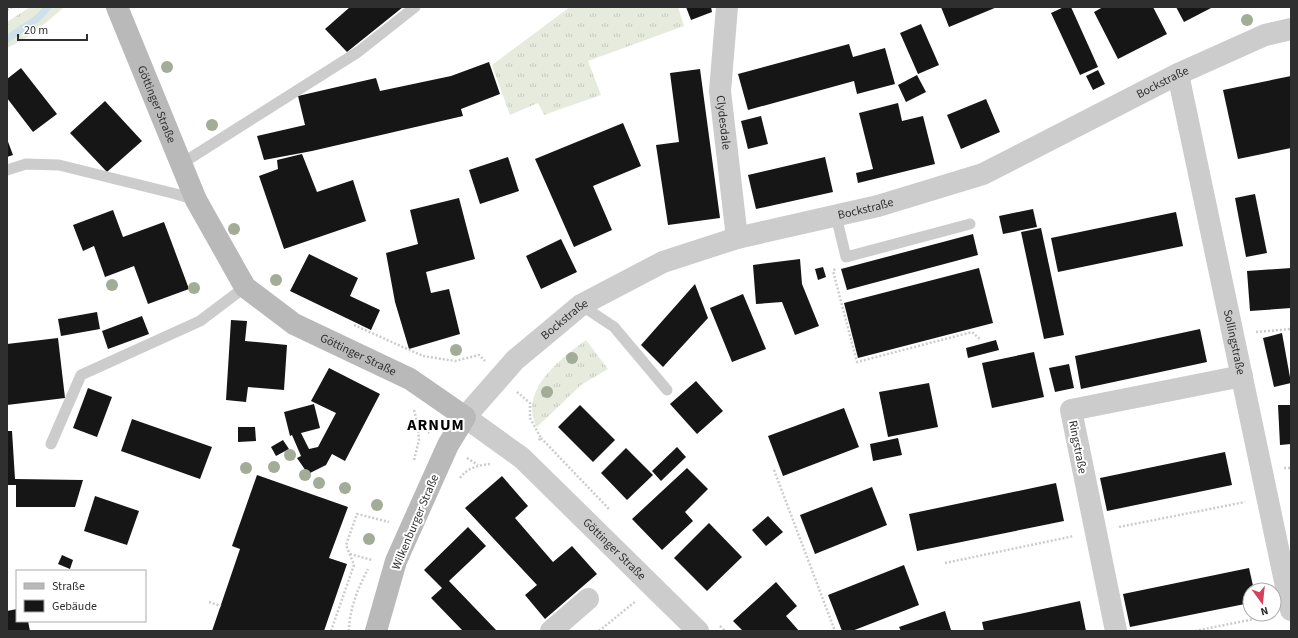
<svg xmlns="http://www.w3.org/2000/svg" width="1298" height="638" viewBox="0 0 1298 638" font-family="'Source Sans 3',sans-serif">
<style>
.grass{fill:url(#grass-tufts)}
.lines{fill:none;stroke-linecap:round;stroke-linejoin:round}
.stream{stroke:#cce1e9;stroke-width:7}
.building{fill:#161616}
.path{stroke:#ccc;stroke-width:2.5;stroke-dasharray:2 2;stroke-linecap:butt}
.service{stroke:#ccc;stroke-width:11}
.minor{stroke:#ccc;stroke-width:22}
.tertiary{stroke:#ccc;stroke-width:22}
.secondary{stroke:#b9b9b9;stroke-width:22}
.tree{fill:#a3ac96}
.labels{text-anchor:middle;stroke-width:4;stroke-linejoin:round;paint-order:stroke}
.street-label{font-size:12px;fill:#2f2f2f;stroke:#fff}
.district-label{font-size:16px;font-weight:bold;letter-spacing:1px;fill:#000;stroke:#fff}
</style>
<defs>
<pattern id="grass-tufts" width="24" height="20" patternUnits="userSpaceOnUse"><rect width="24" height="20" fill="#e7ebde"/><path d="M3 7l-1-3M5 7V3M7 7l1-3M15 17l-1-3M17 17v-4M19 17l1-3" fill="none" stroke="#c6cabf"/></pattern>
</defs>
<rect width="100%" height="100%" fill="#fff"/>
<g class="grass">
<path d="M30,7h34c-17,15 -36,32 -57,41v-26z"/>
<polygon points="570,7 678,7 684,26 588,61 601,95 544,115 538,103 510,115 492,65"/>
<path d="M586,340l22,29 -27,16 -44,42c-19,-36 23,-68 49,-87z"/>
</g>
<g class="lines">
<polyline class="stream" points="7,39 38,18 48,7"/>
</g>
<g class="building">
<polygon points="350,7 403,7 347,52 325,29"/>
<polygon points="686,7 711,7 712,12 691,20"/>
<polygon points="941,7 997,7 949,27"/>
<polygon points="1064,7 1071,7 1098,67 1080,75 1051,13"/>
<polygon points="1103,7 1153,7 1167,34 1118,59 1094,12"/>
<polygon points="1176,7 1213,7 1184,22"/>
<polygon points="921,24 939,65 918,74 900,33"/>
<polygon points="849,44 853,57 885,48 895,84 857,94 854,81 748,110 738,74"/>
<polygon points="489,62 500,94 461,109 463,116 312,151 264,160 257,136 305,125 298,96 376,78 380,91 451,76"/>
<polygon points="21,68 57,114 33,132 7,98 7,79"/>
<polygon points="700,69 720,218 668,225 656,145 679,142 670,73"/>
<polygon points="1098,70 1105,84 1093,90 1086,76"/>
<polygon points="917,75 926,92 906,102 898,85"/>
<polygon points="1291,76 1291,148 1238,159 1223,90"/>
<polygon points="986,99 1000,132 961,149 947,115"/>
<polygon points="105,101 142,141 107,172 70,133"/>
<polygon points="898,103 902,121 923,116 935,164 858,183 856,173 873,169 859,113"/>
<polygon points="761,116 768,144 748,149 741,121"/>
<polygon points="623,123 641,166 593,186 612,230 574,247 535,159"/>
<polygon points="7,139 13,155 7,157"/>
<polygon points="302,154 317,192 353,180 366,221 284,249 259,176 278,169 277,160"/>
<polygon points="508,157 519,191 480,204 469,170"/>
<polygon points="825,157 833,192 756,209 748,175"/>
<polygon points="1255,194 1267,253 1246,257 1235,198"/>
<polygon points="459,198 475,259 426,272 431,293 449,289 460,334 409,349 395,302 386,253 418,244 410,210"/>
<polygon points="1033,209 1037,227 1003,234 999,216"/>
<polygon points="113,210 123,237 164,222 189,289 148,304 134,266 105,277 94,246 83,251 73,225"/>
<polygon points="1176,212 1183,246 1058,272 1051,238"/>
<polygon points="1041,228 1064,335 1044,339 1021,232"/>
<polygon points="973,234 978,255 847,290 841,269"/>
<polygon points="561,239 577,272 541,289 526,256"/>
<polygon points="309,254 358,278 350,296 380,310 371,330 290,291"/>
<polygon points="800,259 802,284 819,326 795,335 782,302 756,304 753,265"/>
<polygon points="823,267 826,277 818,280 815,269"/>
<polygon points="979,268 993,323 858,358 844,303"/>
<polygon points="1291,268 1291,308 1250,311 1247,271"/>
<polygon points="695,284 708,318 663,367 641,345"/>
<polygon points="743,294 766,349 732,362 710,308"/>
<polygon points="97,312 100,329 61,336 58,319"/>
<polygon points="142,316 149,334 108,349 102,331"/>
<polygon points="231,320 247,321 245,341 287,345 284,390 248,387 246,402 226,400"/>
<polygon points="1200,329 1207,362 1081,389 1075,356"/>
<polygon points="1282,333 1291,383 1274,387 1263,338"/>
<polygon points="58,338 65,398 7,405 7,344"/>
<polygon points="996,340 999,350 968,358 966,348"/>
<polygon points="1034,352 1044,397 992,408 982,363"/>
<polygon points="1069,364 1074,388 1055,392 1049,368"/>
<polygon points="329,368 380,394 345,461 332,454 326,465 308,474 297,458 301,456 292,435 290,436 284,412 314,404 320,428 301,433 309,449 318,447 336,413 311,401"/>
<polygon points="696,381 723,411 697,434 670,404"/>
<polygon points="929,383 938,427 888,437 879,392"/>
<polygon points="88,388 112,397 97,437 73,428"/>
<polygon points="580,405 615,440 593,462 558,427"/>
<polygon points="1278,405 1291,405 1291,444 1280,445"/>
<polygon points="844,408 859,447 783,476 768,436"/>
<polygon points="132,419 212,447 200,479 121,451"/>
<polygon points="238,427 255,427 256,441 238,442"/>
<polygon points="7,431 12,431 15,479 83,480 75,507 16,507 16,485 7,485"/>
<polygon points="898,438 902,455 873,461 870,444"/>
<polygon points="283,440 289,449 276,456 271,447"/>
<polygon points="677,447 686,457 661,481 652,471"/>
<polygon points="626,448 653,475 627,500 601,473"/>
<polygon points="1225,452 1232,485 1107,511 1100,478"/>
<polygon points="687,468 708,489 685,512 693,521 662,550 632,519"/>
<polygon points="257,475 348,507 329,558 347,564 324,631 212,631 240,549 232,546"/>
<polygon points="502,476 528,506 515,518 553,562 572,546 597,574 545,619 525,595 537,585 465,508"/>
<polygon points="1056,483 1064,521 917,551 909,514"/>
<polygon points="872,487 887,525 815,554 800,515"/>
<polygon points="95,496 139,511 127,545 84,531"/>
<polygon points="768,516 783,532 766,546 752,530"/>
<polygon points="709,523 742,557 707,591 674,558"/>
<polygon points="468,527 486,546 449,581 497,631 463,631 431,598 442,588 424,570"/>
<polygon points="62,555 73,560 70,569 58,564"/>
<polygon points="904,565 919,605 852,631 842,631 828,595"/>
<polygon points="1249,568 1254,590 1250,590 1250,603 1130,627 1123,594"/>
<polygon points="776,582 797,606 786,616 799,631 743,631 733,621"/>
<polygon points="1080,601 1086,631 984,631 982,622"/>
<polygon points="17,609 17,621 28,621 30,631 7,631 7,611"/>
<polygon points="945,611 951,630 901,631 899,627"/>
</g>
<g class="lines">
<g class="path">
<polyline points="7,10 12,7"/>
<polyline points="835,269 833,271 857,362 972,332 981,340"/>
<polyline points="354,325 423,356"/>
<polyline points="1256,332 1291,329"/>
<polyline points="423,356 455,361 479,355 485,361"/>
<polyline points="517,392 530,403 530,418 541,438 538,441"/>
<polyline points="414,410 418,425 429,433"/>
<polyline points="541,438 609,509"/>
<polyline points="467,458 478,465"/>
<polyline points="414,460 419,440 418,426"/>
<polyline points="1284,468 1291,468"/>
<polyline points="774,470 835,631"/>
<path d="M460,478c7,-10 19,-13 30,-14"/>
<polyline points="1119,527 1245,502"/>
<polyline points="350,554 372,560"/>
<polyline points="945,563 1074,536"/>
<polyline points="209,602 221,606"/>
<polyline points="720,626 725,631"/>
<polyline points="331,631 354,565 346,545 357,514 389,522"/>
<path d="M349,631c0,-21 9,-43 19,-62"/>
<polyline points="599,631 636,601"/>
<polyline points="1195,631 1269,616"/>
</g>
<g class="service">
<polyline points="181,164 358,52 415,7"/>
<polyline points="7,170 26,164 59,165 176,194 196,200"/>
<polyline points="836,216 846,257 970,224"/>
<polyline points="581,305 614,327 667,390"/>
<polyline points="51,444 81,375 200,321 245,287"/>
</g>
<g class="minor">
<path id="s1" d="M727,7l-7,84 17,147"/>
<path id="s2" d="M1178,74l113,536"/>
<path id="s3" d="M465,417l50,-57 66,-55 82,-43 74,-24 141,-32 105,-32 195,-100 87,-39 26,-6"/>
<polyline points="551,631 588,599"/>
<polyline points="1116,631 1071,410 1242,376"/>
</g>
<path class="tertiary" id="s4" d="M465,417l57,41 176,173"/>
<path class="secondary" id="s5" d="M117,7l79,193 49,87 49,37 116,55 55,38 -17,28 -52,116 -20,70"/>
</g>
<g class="tree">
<circle cx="1247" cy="20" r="6"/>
<circle cx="167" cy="67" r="6"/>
<circle cx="212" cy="125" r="6"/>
<circle cx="234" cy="229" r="6"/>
<circle cx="276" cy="280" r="6"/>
<circle cx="112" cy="285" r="6"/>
<circle cx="194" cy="288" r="6"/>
<circle cx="456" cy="350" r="6"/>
<circle cx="572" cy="358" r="6"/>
<circle cx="547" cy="392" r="6"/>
<circle cx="290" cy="455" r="6"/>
<circle cx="274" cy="467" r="6"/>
<circle cx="246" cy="468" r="6"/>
<circle cx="305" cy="475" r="6"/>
<circle cx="319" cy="483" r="6"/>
<circle cx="345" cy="488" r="6"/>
<circle cx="377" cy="505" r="6"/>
<circle cx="369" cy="539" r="6"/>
</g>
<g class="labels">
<g class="street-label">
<text dy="4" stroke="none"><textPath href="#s3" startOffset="788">Bockstraße</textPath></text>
<text dy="4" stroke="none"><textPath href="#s5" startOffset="105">Göttinger Straße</textPath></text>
<text dy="4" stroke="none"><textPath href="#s1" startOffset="116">Clydesdale</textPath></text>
<text dy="4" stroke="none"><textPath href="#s3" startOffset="464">Bockstraße</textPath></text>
<text dy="4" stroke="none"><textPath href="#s3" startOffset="140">Bockstraße</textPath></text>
<text dy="4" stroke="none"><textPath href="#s2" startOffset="274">Sollingstraße</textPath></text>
<text dy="4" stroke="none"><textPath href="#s5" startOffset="441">Göttinger Straße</textPath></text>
<text transform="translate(1078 447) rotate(79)" y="4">Ringstraße</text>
<text transform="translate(415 522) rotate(-67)" y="4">Wilkenburger Straße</text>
<text dy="4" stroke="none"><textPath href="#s4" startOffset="200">Göttinger Straße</textPath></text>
</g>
<g class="district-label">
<text x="436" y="430">ARNUM</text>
</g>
</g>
<rect width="1298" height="638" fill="none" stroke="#2f2f2f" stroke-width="16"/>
<rect x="16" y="570" width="130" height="52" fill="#ffffff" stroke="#acacac"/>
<rect x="24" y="583" width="20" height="6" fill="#b9b9b9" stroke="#acacac"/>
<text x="52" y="590" font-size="12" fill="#2f2f2f">Straße</text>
<rect x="24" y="600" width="20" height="12" fill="#161616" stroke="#acacac"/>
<text x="52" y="610" font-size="12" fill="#2f2f2f">Gebäude</text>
<g transform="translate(1262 602) rotate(165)"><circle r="19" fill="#ffffff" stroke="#acacac"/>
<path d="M0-3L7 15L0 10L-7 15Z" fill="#d83f5d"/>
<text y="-6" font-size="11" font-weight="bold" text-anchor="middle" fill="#2f2f2f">N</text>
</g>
<path d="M18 34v6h69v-6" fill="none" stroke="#2f2f2f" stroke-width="2"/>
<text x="24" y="34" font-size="12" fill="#2f2f2f" stroke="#ffffff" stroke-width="3" paint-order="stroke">20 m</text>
</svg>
